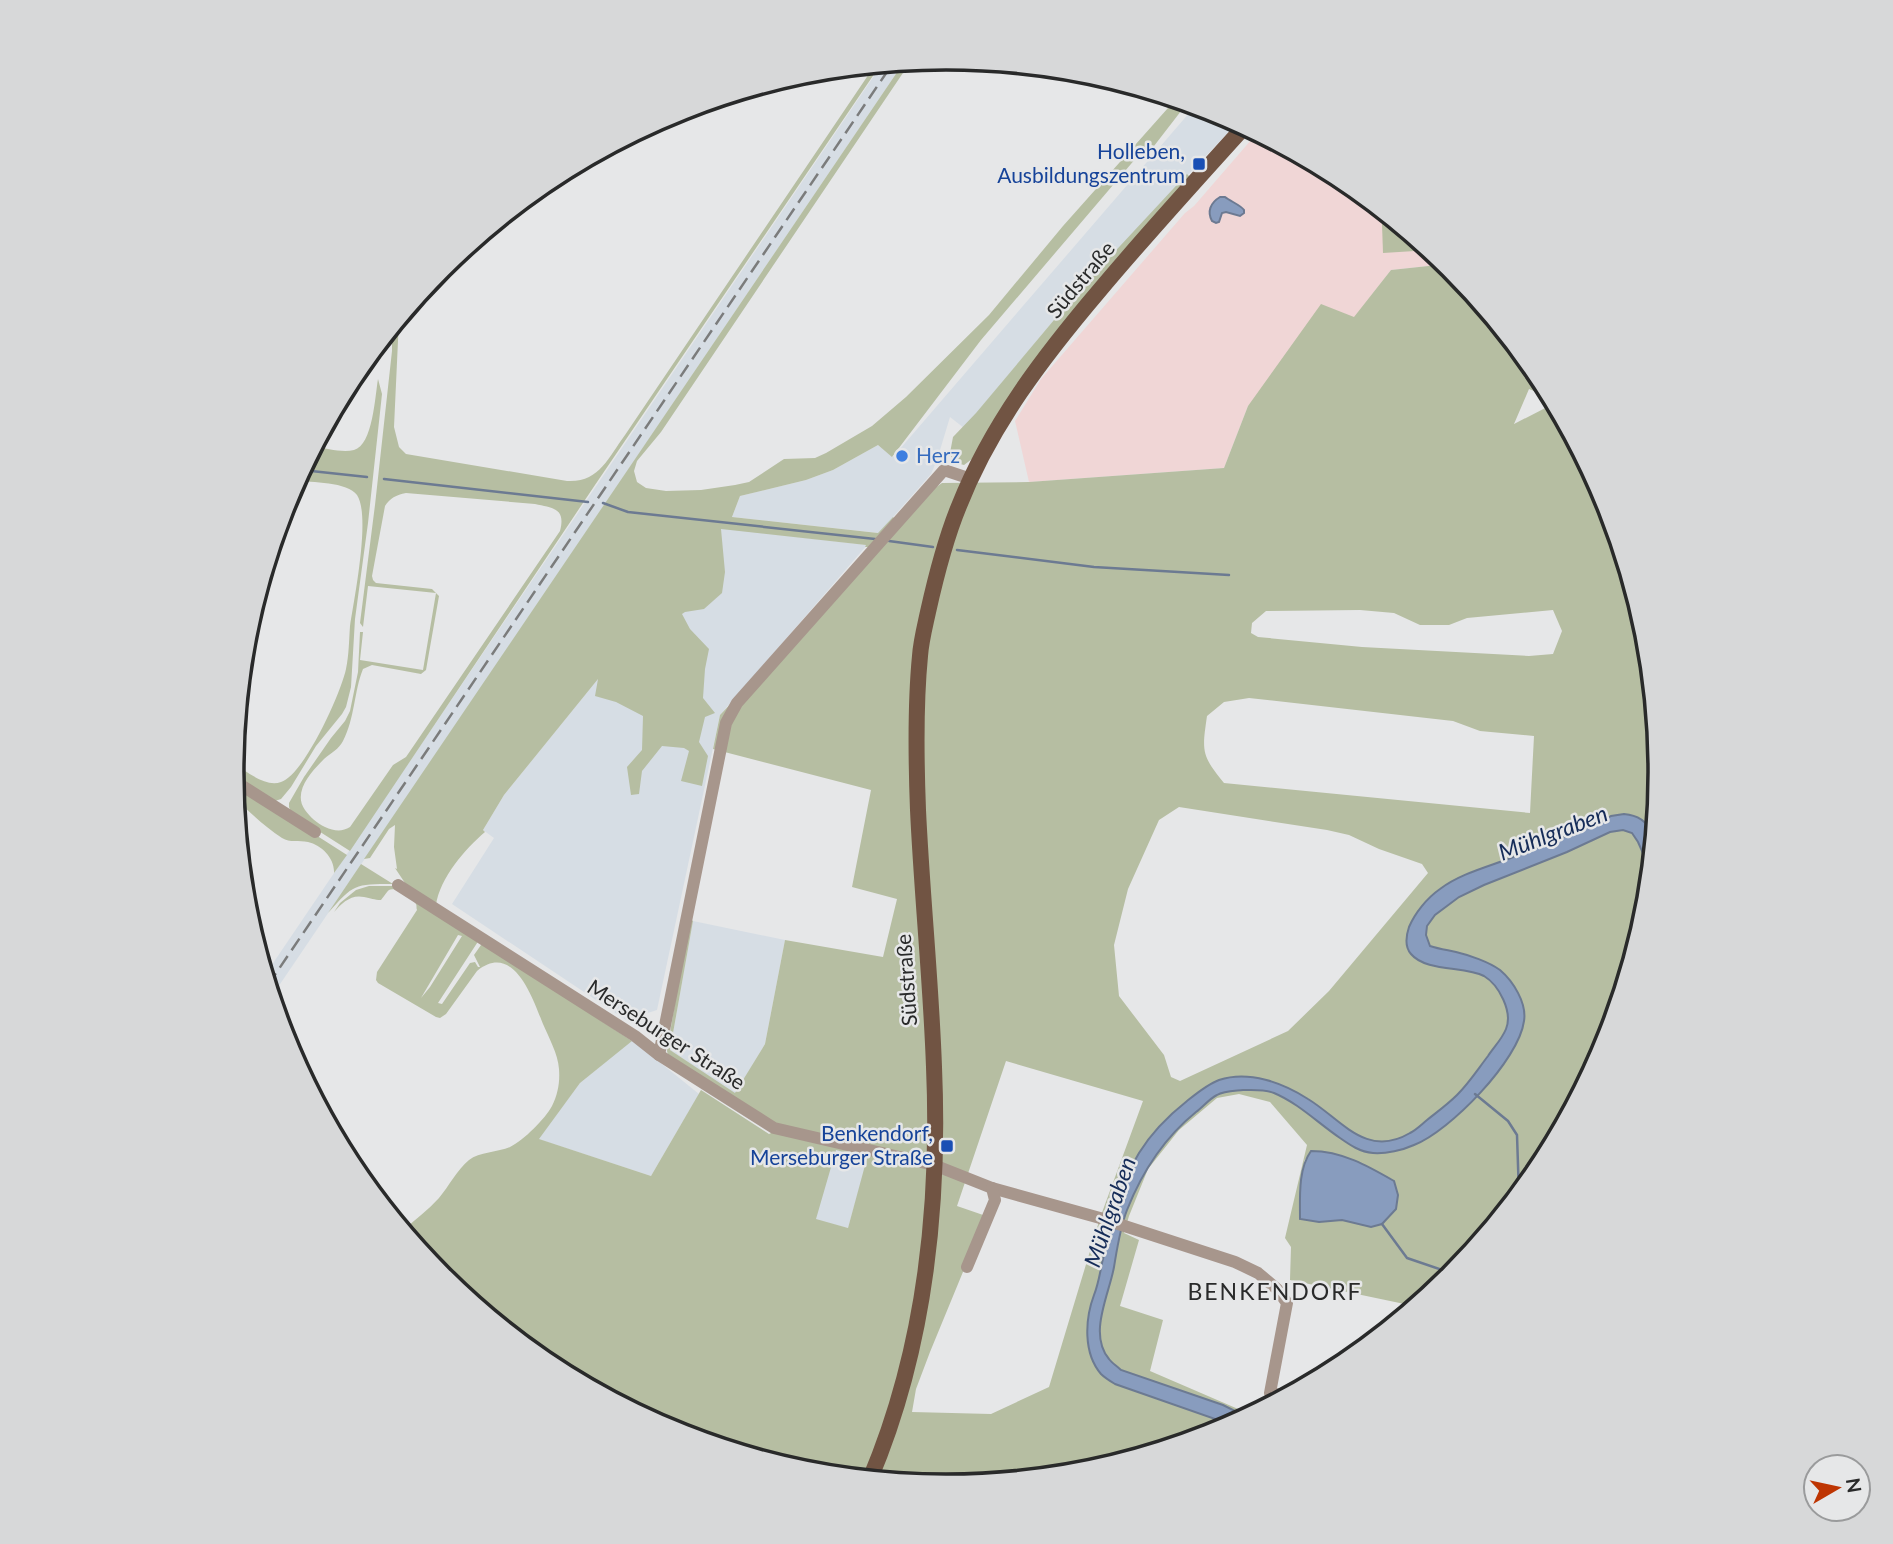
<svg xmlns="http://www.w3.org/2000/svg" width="1893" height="1544" viewBox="0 0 1893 1544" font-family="Lato,sans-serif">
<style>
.built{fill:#d6dde4}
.education{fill:#f0d6d6}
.green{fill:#b6bea2;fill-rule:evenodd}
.water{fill:#889cbe;stroke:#6c7a92;stroke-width:2}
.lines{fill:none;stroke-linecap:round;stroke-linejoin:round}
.stream{stroke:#6c7a92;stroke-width:2.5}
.minor{stroke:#a7968c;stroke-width:12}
.major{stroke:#715443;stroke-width:16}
.rail{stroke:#7b7c7c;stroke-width:2.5;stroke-dasharray:14 7;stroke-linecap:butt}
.transit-dot{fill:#1a4fb4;stroke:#e6e7e8;stroke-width:2.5}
.shop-dot{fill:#3f7fe0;stroke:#e6e7e8;stroke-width:2.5}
.labels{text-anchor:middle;stroke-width:5;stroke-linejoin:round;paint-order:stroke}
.transit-label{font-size:21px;fill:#164399;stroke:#e6e7e8;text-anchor:end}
.street-label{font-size:21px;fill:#292a2a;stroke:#e6e7e8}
.shop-label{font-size:21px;fill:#366cbe;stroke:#e6e7e8;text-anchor:start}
.water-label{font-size:23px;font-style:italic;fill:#152c58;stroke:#e6e7e8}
.neighbourhood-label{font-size:23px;letter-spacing:2px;fill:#292a2a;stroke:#e6e7e8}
.rim{fill:none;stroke:#292a2a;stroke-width:3.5}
</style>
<rect width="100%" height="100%" fill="#e6e7e8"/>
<g class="built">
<polygon points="904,62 272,996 265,975 882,64"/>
<polygon points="1196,105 1220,112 1238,122 1080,289 964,428 950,417 937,460 931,474 879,533 732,517 740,496 806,480 833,470 878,445 893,457"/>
<polygon points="720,528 867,545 720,715 657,1010 626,1020 452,904 494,838 483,830 504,795"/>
<polygon points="693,921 785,940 765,1044 735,1094 670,1050"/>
<polygon points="632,1040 699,1094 651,1176 538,1139 580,1083"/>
<polygon points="835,1149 868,1158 848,1228 815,1220"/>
</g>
<polygon class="education" points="1258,132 1344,178 1447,264 1391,270 1354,318 1248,406 1224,468 1029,482 1015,421 1041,379 1185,213 1194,206"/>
<g class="green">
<path d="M911,61l-250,371 -24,29 -3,10 3,11 9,6 20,3 35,-1 34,-5 14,-3 35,-23 31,-1 11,-5 46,-27 34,-29 83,-82 74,-89 113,-127 12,3 -34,44 -6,-2 -167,196 -89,117 -14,-12 -45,25 -27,10 -66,16 -8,21 146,16 15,-16 2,2 -24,28h-6l1,-2 -145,-16 4,43 -3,21 -18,16 -19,3 -3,2 8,15 19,20 -4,20 -2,29 12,15 -10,4 -6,25 9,14 -6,30 -21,-5 8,-30 -5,-3 -22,-2 -20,25 -3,23 -8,1 -4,-28 15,-17 1,-34 -27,-14 -21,-6 3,-17 -94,116 -21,35 2,2c-20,17 -45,46 -49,73l-29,-19 -12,-18 2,1 -3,-22 1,-22 -6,4 -19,29 -6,1 540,-797z"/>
<path d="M881,64l-286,421 -245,366 -58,-37 -3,-7v-4l15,-26 27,-39 14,-17 5,-10 8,-39 2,-40h3l-3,28 63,10 13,-77 -68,-7 -5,41 -3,-4 15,-118 17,-154v-23l7,-9 -5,108 5,20 7,7 161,27c32,2 41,-23 58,-46l250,-370zM406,493l129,11c18,4 31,4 25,27l-154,226 -13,8 -43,62c-8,5 -16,4 -25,0 -8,-4 -15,-10 -20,-17 -13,-18 7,-39 19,-51 7,-6 15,-10 19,-18 12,-23 11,-50 20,-72l9,-4 49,9 5,-4 13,-74 -7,-7 -56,-6 -3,-3 -1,-4 13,-70c5,-8 11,-11 21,-13z"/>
<polygon points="1187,174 1190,177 976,456 964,465 953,462 950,453 953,437 976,413 1080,289"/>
<polygon points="1398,223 1431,250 1383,253 1382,224"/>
<path d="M1447,264l94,112 11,22 -23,-9 -15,35 41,-21 52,96 40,134 14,139 -14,140 -41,134 -66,123 -89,108 -36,30 -1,-1 -124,-26 1,-33 -6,-9 22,-93 -37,-43 -31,-8 -22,4 -38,32 -31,39 -19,47 -5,17 15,7 -19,66 43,14 -13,51 102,44 -33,17 -134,41 -139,13 -139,-14 -134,-40 -124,-66 -108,-89 -38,-47c12,-10 25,-20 36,-32 10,-12 18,-28 30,-38 10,-8 29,-8 41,-13 14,-7 35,-28 42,-41 6,-12 8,-24 7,-37 -1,-15 -10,-31 -16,-45 -10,-25 -29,-83 -66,-53l-31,43 -6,4 -4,-1 -58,-34 -2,-3 1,-8 40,-62c-1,-2 0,-4 -1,-6 -3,-6 -21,-18 -27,-14 -1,0 -7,9 -8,10 -7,0 -10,-2 -17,-3 -13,-3 -22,6 -30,15l6,-9 16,-13 13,-4h25l85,54 -41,63 4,1 28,-41 5,-1 3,5h2l-6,-12 7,-10 3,-1 148,97 -52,42 -41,56 112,37 50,-86 68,44 15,-7 -16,-7 -100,-65 -1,-4 22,-133 4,3 -23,129 65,43 30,-49 20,-104 98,17 14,-58 -45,-12 19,-97 -158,-41 7,-34 215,-227 7,-5 87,-1 195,-14 24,-62 73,-102 33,13 37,-47zM1360,610l34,3 26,12h29l18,-7 86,-8 9,21 -9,23 -24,2 -167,-9 -104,-10 -7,-4 1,-10 14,-12zM1249,698l204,23 27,10 54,5 -4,77 -306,-30c-23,-28 -22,-32 -17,-67l17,-14zM1179,807l148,23 22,5 30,14 43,15 6,9 -99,118 -41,40 -108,50 -9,-4 -7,-22 -45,-59 -5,-51 14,-56 31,-69zM458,935l4,1 -32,51 -9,11zM1006,1061l137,40 -43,117 -51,169 -58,27 -79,-2 4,-23 14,-37 56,-136 -29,-10zM836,1150l31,8 -19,70 -32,-9zM1305,1159l66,68 -29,-7 -42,-1v-31z"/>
<path d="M378,379l4,15 -14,129 -13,96 -4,68 -5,20 -4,7 -26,32 -25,41 -10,12 -6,2 -42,-25v-13c13,8 33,25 48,19 23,-7 60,-89 65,-113 3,-14 3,-29 4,-43 4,-27 21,-110 7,-131 -9,-13 -46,-13 -61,-14l18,-34c12,1 28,6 40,3 19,-5 21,-54 24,-71z"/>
<path d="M233,782l114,73 -13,18c1,-14 -12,-28 -26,-31 -9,-2 -18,1 -26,-4 -17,-11 -32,-26 -47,-39z"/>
<path d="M361,864l32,20c-39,0 -39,0 -65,29z"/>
</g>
<g class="water">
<path d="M1220,197h5c5,4 17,9 19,13v3l-4,3 -14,-4 -4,1 -3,9 -3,1 -4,-2c-5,-9 -2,-18 8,-24z"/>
<path d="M1624,814c34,3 29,32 27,57l-13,-29 -6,-9 -9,-3 -13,2 -43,20 -83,33 -25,12 -24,18 -8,11 -1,9 4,11c9,3 17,4 26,6 13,3 33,10 44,18 13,11 27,33 24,51 -5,39 -74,110 -110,124 -11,5 -28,9 -41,8 -13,-1 -23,-8 -33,-15 -22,-15 -42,-35 -66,-45 -10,-4 -21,-3 -31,-3 -8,1 -19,1 -26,5 -8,4 -14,12 -21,17 -32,26 -54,60 -69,98 -7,18 -10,39 -13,57 -5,28 -26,67 -5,92 3,4 8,7 12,11l102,35 24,12 -15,8 -117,-41c-5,-3 -10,-6 -14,-10 -18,-21 -16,-55 -7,-79 4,-10 6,-21 8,-32 9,-37 17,-77 37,-110 13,-21 29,-37 48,-52 10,-8 21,-17 32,-21 30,-10 64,3 89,19 33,20 58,60 102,34 6,-3 12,-9 17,-13 10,-8 21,-16 30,-25 12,-12 21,-26 31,-39 6,-9 14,-17 18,-27 7,-17 -7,-44 -22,-53 -19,-10 -58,-4 -73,-22 -7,-8 -5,-18 -2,-27 6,-14 18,-29 31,-38 21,-16 51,-23 76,-33 27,-10 54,-22 82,-32l13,-8z"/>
<path d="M1311,1151c31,0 57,15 83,30l4,14 -2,14 -14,15 -11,3 -29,-7 -23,2 -19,-3c0,-22 -2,-50 11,-68z"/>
</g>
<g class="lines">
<g class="stream">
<polyline points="302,470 367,477"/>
<polyline points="384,479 588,502"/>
<polyline points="603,503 628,512 875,539"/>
<polyline points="889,541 933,547"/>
<polyline points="957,550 1094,567 1229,575"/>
<polyline points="1475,1094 1508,1121 1517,1135 1519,1195"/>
<polyline points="1382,1224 1407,1258 1454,1274"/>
</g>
<g class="minor">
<polyline points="233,780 315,832"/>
<polyline points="398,885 635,1036 659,1055 774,1128 934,1165 992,1188 1100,1218 1235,1262 1258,1273 1277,1289 1287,1303 1270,1393 1287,1396"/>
<polyline points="659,1055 726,723 737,703 944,470 971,479"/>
<polyline points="967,1267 995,1200 992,1188"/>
</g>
<path class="major" d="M870,1479c55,-130 70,-272 64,-412 -3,-86 -12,-171 -16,-257 -2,-52 -3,-103 2,-154 1,-15 5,-30 8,-44 8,-36 17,-72 31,-106 32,-81 84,-149 140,-215 47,-56 97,-111 146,-165"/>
<polyline class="rail" points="268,985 893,63"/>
</g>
<g class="transit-dot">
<rect x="1192" y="157" width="14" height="14" rx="3.5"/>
<rect x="940" y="1139" width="14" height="14" rx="3.5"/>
</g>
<circle class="shop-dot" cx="902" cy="456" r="7"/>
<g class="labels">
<g class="transit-label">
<text x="1185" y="159">Holleben,<tspan x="1185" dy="24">Ausbildungszentrum</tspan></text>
<text x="933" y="1141">Benkendorf,<tspan x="933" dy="24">Merseburger Straße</tspan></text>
</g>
<g class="street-label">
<text transform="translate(1081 280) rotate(-50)" y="7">Südstraße</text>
<text transform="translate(907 980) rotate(-94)" y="7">Südstraße</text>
<text transform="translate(666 1035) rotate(33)" y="7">Merseburger Straße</text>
</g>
<g class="shop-label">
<text x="916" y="463">Herz</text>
</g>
<g class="water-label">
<text transform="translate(1553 833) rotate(-21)" y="8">Mühlgraben</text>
<text transform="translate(1110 1212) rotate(-71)" y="8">Mühlgraben</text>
</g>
<g class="neighbourhood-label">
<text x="1275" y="1300">BENKENDORF</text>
</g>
</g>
<path d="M0 0H1893V1544H0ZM244 772a702 702 0 1 1 1404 0a702 702 0 1 1-1404 0Z" fill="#d7d8d9" fill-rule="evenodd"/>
<path class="rim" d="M244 772a702 702 0 1 1 1404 0a702 702 0 1 1-1404 0Z"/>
<g transform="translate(1837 1488) rotate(81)"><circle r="33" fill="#e6e7e8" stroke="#9a9b9c" stroke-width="2"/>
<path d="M0-5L12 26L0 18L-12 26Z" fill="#be3502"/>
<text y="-10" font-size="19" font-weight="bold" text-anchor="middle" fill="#292a2a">N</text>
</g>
</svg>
